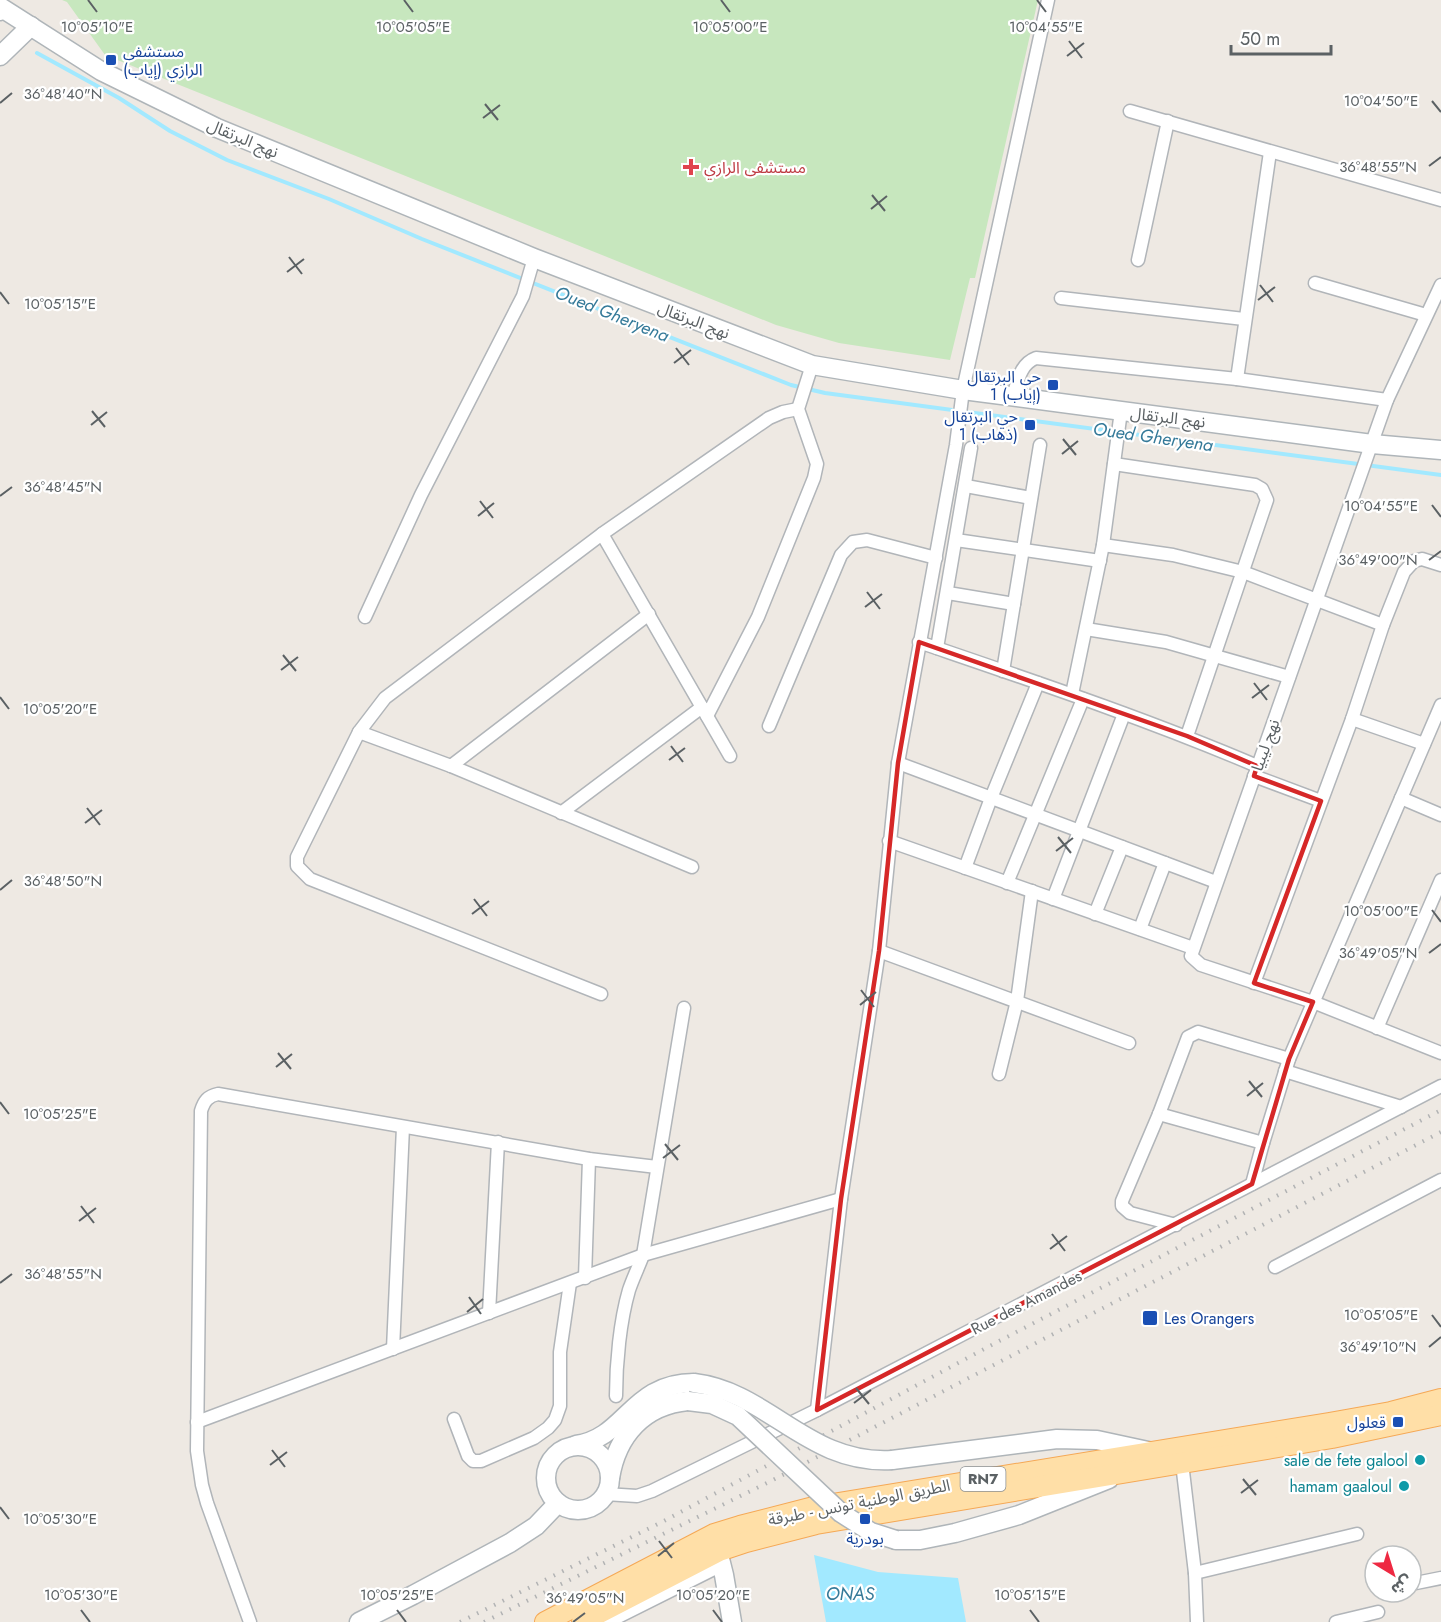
<svg xmlns="http://www.w3.org/2000/svg" width="1441" height="1622" viewBox="0 0 1441 1622" font-family="Jost,'Noto Sans Arabic',sans-serif">
<style>
.green{fill:#c7e7be}
.water{fill:#a2e9ff}
.lines{fill:none;stroke-linecap:round;stroke-linejoin:round}
.stream{stroke:#a2e9ff;stroke-width:4}
.street-casing{stroke:#b1b5b9;stroke-width:15}
.secondary-casing{stroke:#afb5b9;stroke-width:21}
.primary-casing{stroke:#f5a855;stroke-width:22}
.street{stroke:#fff;stroke-width:12}
.secondary{stroke:#fff;stroke-width:18}
.primary{stroke:#ffdfa7;stroke-width:20}
.rail{stroke:#b2b3b4;stroke-width:4;stroke-dasharray:1.5 8;stroke-linecap:butt}
.secondary-bridge-casing{stroke:#afb5b9;stroke-width:21;stroke-linecap:butt}
.secondary-bridge{stroke:#fff;stroke-width:18}
.marked{fill:none;stroke:#d62828;stroke-width:4.5;stroke-linejoin:round}
.ticks{fill:none;stroke:#5b6164;stroke-width:2}
.transit-dot{fill:#1a4fb4;stroke:#fff;stroke-width:2}
.health-dot{fill:#e0444e;stroke:#fff;stroke-width:2}
.culture-dot{fill:#0f9aa8;stroke:#fff;stroke-width:2}
.labels{text-anchor:middle;stroke-width:4.5;stroke-linejoin:round;paint-order:stroke}
.shield{fill:#fff;stroke:#8c9092;stroke-width:1.5}
.shield-label{font-size:15px;font-weight:bold;fill:#5b6164}
.transit-label{font-size:16px;fill:#164399;stroke:#fff;text-anchor:end}
.street-label{font-size:16px;fill:#5b6164;stroke:#fff}
.health-label{font-size:16px;fill:#be3a42;stroke:#fff;text-anchor:start}
.culture-label{font-size:16px;fill:#0d838f;stroke:#fff;text-anchor:end}
.water-label{font-size:18px;font-style:italic;fill:#357a99;stroke:#fff}
.ticks-label{font-size:15px;text-anchor:middle;fill:#5b6164;stroke:#fff;stroke-width:4.5;stroke-linejoin:round;paint-order:stroke}
</style>
<rect width="100%" height="100%" fill="#eee9e3"/>
<polygon class="green" points="62,0 1038,0 975,278 970,278 950,360 839,343 776,325 105,55 67,2"/>
<polygon class="water" points="814,1555 878,1572 958,1578 966,1622 826,1622"/>
<g class="lines">
<polyline class="stream" points="37,53 119,98 170,131 227,160 329,199 422,239 791,385 825,393 1441,475"/>
<g class="street-casing">
<g id="street">
<polyline points="1130,111 1441,200"/>
<polyline points="1138,260 1168,121"/>
<polyline points="1315,283 1426,315"/>
<polyline points="1441,285 1387,400 1191,956 1201,965 1313,1002 1441,1053"/>
<polyline points="1061,298 1244,319"/>
<polyline points="1237,379 1270,152"/>
<path d="M1013,396c5,-15 7,-32 23,-38l201,21 150,21"/>
<polyline points="1114,464 1255,485 1262,489 1267,500 1187,736"/>
<polyline points="966,486 1031,498"/>
<polyline points="602,534 730,756"/>
<polyline points="956,540 1100,561"/>
<polyline points="1103,545 1173,555 1243,572 1383,625"/>
<polyline points="948,593 1014,604"/>
<polyline points="365,617 421,495 523,296 534,258"/>
<polyline points="1086,629 1166,642 1289,677"/>
<path d="M919,642c114,39 228,77 338,124"/>
<polyline points="937,648 971,448"/>
<polyline points="1003,671 1040,445"/>
<polyline points="1072,694 1103,545 1121,411"/>
<polyline points="707,716 758,617 814,478 817,464 798,409 812,365"/>
<polyline points="1352,719 1424,744"/>
<polyline points="769,726 841,555 853,542 867,540 936,558"/>
<polyline points="359,732 451,766 692,867"/>
<polyline points="898,763 1216,882"/>
<polyline points="451,766 649,614"/>
<polyline points="1254,776 1321,801"/>
<polyline points="1401,798 1441,815"/>
<polyline points="561,813 702,707"/>
<polyline points="889,841 1193,948"/>
<polyline points="965,868 991,798 1038,683"/>
<polyline points="1007,883 1083,699"/>
<polyline points="1053,899 1124,714"/>
<polyline points="1095,914 1122,847"/>
<polyline points="1140,929 1165,863"/>
<polyline points="879,951 1129,1043"/>
<polyline points="1254,983 1352,719 1383,625 1404,572 1414,561 1422,559 1441,565"/>
<polyline points="601,994 310,879 297,866 297,857 359,732 385,698 602,534 769,418 783,412 798,409"/>
<polyline points="1377,1028 1441,880"/>
<polyline points="1285,1071 1401,1107"/>
<polyline points="999,1074 1017,1001 1032,891"/>
<polyline points="1159,1114 1263,1143"/>
<polyline points="1252,1184 1263,1143 1289,1059 1441,705"/>
<polyline points="1176,1225 1130,1213 1122,1206 1122,1201 1159,1114 1188,1037 1198,1032 1289,1059"/>
<polyline points="1275,1267 1441,1180"/>
<polyline points="585,1278 589,1159"/>
<polyline points="489,1313 498,1142"/>
<polyline points="393,1349 403,1127"/>
<path d="M616,1396c0,-33 4,-75 13,-106 4,-12 10,-24 14,-35l41,-247"/>
<polyline points="817,1410 841,1199 879,951 898,763 956,445 963,390 1048,0"/>
<polyline points="454,1419 468,1456 473,1461 481,1461 534,1438 548,1428 555,1420 560,1406 560,1352 570,1283"/>
<polyline points="197,1422 643,1255 841,1199"/>
<polyline points="1182,1463 1195,1573 1197,1622"/>
<polyline points="605,1494 637,1496 652,1491 817,1410 1441,1086"/>
<polyline points="1195,1573 1357,1534"/>
<polyline points="1416,1583 1441,1578"/>
<path d="M250,1622l-43,-119 -5,-18 -5,-34 4,-340c3,-10 7,-15 17,-17l371,65 68,8"/>
<polyline points="608,1622 722,1565"/>
<polyline points="1336,1622 1378,1612"/>
</g>
</g>
<g class="secondary-casing">
<g id="secondary">
<polyline points="0,11 2,8 101,71 217,128 534,258 812,365 963,390 1372,444 1441,450"/>
<polyline points="0,56 31,26"/>
<path d="M576,1445c50,-7 55,-62 118,-62"/>
<circle cx="578" cy="1478" r="32"/>
<polyline points="892,1460 1057,1439 1097,1440 1148,1451"/>
<path d="M610,1478c7,-43 34,-73 78,-77"/>
<polyline points="715,1539 724,1575 732,1622"/>
<polyline points="896,1540 920,1540 955,1533 1019,1515 1109,1479"/>
<polyline points="359,1622 413,1595 510,1543 536,1526 558,1503"/>
</g>
</g>
<g class="primary-casing">
<g id="primary">
<polyline points="545,1622 714,1534 740,1526 814,1507 1329,1423 1391,1412 1441,1399"/>
<polyline points="582,1622 719,1551 746,1542 816,1524 1332,1438 1441,1415"/>
</g>
</g>
<use href="#street" class="street"/>
<use href="#secondary" class="secondary"/>
<use href="#primary" class="primary"/>
<g class="rail">
<polyline points="460,1622 664,1521 984,1349 1441,1110"/>
<polyline points="484,1622 771,1481 1441,1132"/>
</g>
<g class="secondary-bridge-casing">
<g id="secondary-bridge">
<path d="M694,1383c75,9 114,82 198,77"/>
<polyline points="688,1401 712,1404 738,1416 841,1513 871,1532 896,1540"/>
</g>
</g>
<use href="#secondary-bridge" class="secondary-bridge"/>
</g>
<path class="marked" d="M919,642l268,94 70,30 -3,10 67,25 -67,182 59,19 -24,57 -37,125 -435,226 24,-211 38,-248 19,-188z"/>
<path class="ticks" d="M88,0l9,12M404,0l9,12M721,0l9,12M1037,0l9,12M1069,41l13,17M1067,56l17,-13M1432,101l9,11M0,103l12,-10M485,104l13,16M483,118l17,-13M1429,166l12,-9M872,195l13,16M871,209l16,-13M289,257l13,17M287,272l17,-13M1260,285l13,17M0,292l9,12M1258,300l17,-13M676,348l13,17M674,363l17,-13M92,411l13,16M91,425l16,-13M1063,439l13,16M1062,454l16,-13M0,496l12,-9M480,501l13,17M1432,505l9,12M478,516l16,-13M1429,560l12,-9M867,592l13,17M865,607l17,-13M283,655l13,16M281,670l17,-13M1254,683l13,17M0,697l9,12M1252,698l17,-13M671,746l12,16M669,760l16,-12M87,808l13,17M85,823l17,-13M1058,837l13,16M1056,851l17,-13M0,890l12,-10M474,899l13,17M1432,910l9,12M472,914l17,-13M1429,953l12,-9M861,990l13,17M860,1005l16,-13M278,1053l13,16M276,1067l16,-13M1249,1081l13,16M1247,1096l16,-13M0,1102l9,12M665,1144l13,16M663,1158l17,-13M81,1206l13,17M79,1221l17,-13M1052,1234l13,17M1050,1249l17,-13M0,1283l12,-9M469,1297l12,17M467,1312l16,-13M1432,1315l9,12M1429,1347l12,-10M856,1388l13,16M854,1403l17,-13M272,1450l13,17M270,1465l17,-13M1243,1479l13,16M1241,1493l17,-13M0,1507l9,12M659,1541l13,17M658,1556l16,-13M81,1610l9,12M397,1610l9,12M713,1610l9,12M1030,1610l9,12M573,1622l12,-9"/>
<g class="transit-dot">
<rect x="105" y="54" width="12" height="12" rx="3"/>
<rect x="1047" y="379" width="12" height="12" rx="3"/>
<rect x="1024" y="419" width="12" height="12" rx="3"/>
<rect x="1142" y="1310" width="16" height="16" rx="3"/>
<rect x="1392" y="1416" width="12" height="12" rx="3"/>
<rect x="859" y="1513" width="12" height="12" rx="3"/>
</g>
<path class="health-dot" d="M688 158h6v6h6v6h-6v6h-6v-6h-6v-6h6z"/>
<g class="culture-dot">
<circle cx="1420" cy="1460" r="6"/>
<circle cx="1404" cy="1486" r="6"/>
</g>
<g class="labels">
<rect class="shield" x="960.5" y="1467" width="45" height="24" rx="4.5"/>
<g class="shield-label">
<text x="983" y="1484">RN7</text>
</g>
<g class="transit-label">
<text x="123" y="57" text-anchor="start">مستشفى<tspan x="123" dy="18">الرازي (إياب)</tspan></text>
<text x="1041" y="382">حي البرتقال<tspan x="1041" dy="18">1 (إياب)</tspan></text>
<text x="1018" y="422">حي البرتقال<tspan x="1018" dy="18">1 (ذهاب)</tspan></text>
<text x="1164" y="1324" text-anchor="start">Les Orangers</text>
<text x="1386" y="1428">قعلول</text>
<text x="865" y="1544" text-anchor="middle">بودرية</text>
</g>
<g class="street-label">
<text transform="translate(243 138) rotate(23)" y="6">نهج البرتقال</text>
<text transform="translate(694 320) rotate(21)" y="6">نهج البرتقال</text>
<text transform="translate(1168 417) rotate(7)" y="6">نهج البرتقال</text>
<text transform="translate(1265 745) rotate(-70)" y="6">نهج ليبيا</text>
<text transform="translate(1026 1302) rotate(-27)" y="6">Rue des Amandes</text>
<text transform="translate(859 1502) rotate(-11)" y="6">الطريق الوطنية تونس - طبرقة</text>
</g>
<g class="health-label">
<text x="704" y="173">مستشفى الرازي</text>
</g>
<g class="culture-label">
<text x="1408" y="1466">sale de fete galool</text>
<text x="1392" y="1492">hamam gaaloul</text>
</g>
<g class="water-label">
<text transform="translate(612 314) rotate(22)" y="6">Oued Gheryena</text>
<text transform="translate(1153 437) rotate(8)" y="6">Oued Gheryena</text>
<text x="850" y="1600">ONAS</text>
</g>
</g>
<g class="ticks-label">
<text x="97" y="32">10°05'10"E</text>
<text x="413" y="32">10°05'05"E</text>
<text x="730" y="32">10°05'00"E</text>
<text x="1046" y="32">10°04'55"E</text>
<text x="63" y="99">36°48'40"N</text>
<text x="1381" y="106">10°04'50"E</text>
<text x="1378" y="172">36°48'55"N</text>
<text x="60" y="309">10°05'15"E</text>
<text x="63" y="492">36°48'45"N</text>
<text x="1381" y="511">10°04'55"E</text>
<text x="1378" y="565">36°49'00"N</text>
<text x="60" y="714">10°05'20"E</text>
<text x="63" y="886">36°48'50"N</text>
<text x="1381" y="916">10°05'00"E</text>
<text x="1378" y="958">36°49'05"N</text>
<text x="60" y="1119">10°05'25"E</text>
<text x="63" y="1279">36°48'55"N</text>
<text x="1381" y="1320">10°05'05"E</text>
<text x="1378" y="1352">36°49'10"N</text>
<text x="60" y="1524">10°05'30"E</text>
<text x="81" y="1600">10°05'30"E</text>
<text x="397" y="1600">10°05'25"E</text>
<text x="713" y="1600">10°05'20"E</text>
<text x="1030" y="1600">10°05'15"E</text>
<text x="585" y="1603">36°49'05"N</text>
</g>
<g transform="translate(1393 1574) rotate(142)"><circle r="28" fill="#ffffff" stroke="#bdc0c1" stroke-width="1.5"/>
<path d="M0-4.5L10 22L0 15L-10 22Z" fill="#ee2942"/>
<text y="-9" font-size="16" font-weight="bold" text-anchor="middle" fill="#5b6164">ش</text>
</g>
<path d="M1231 45v9h100v-9" fill="none" stroke="#5b6164" stroke-width="3"/>
<text x="1240" y="45" font-size="18" fill="#5b6164" stroke="#ffffff" stroke-width="4.5" paint-order="stroke">50 m</text>
</svg>
